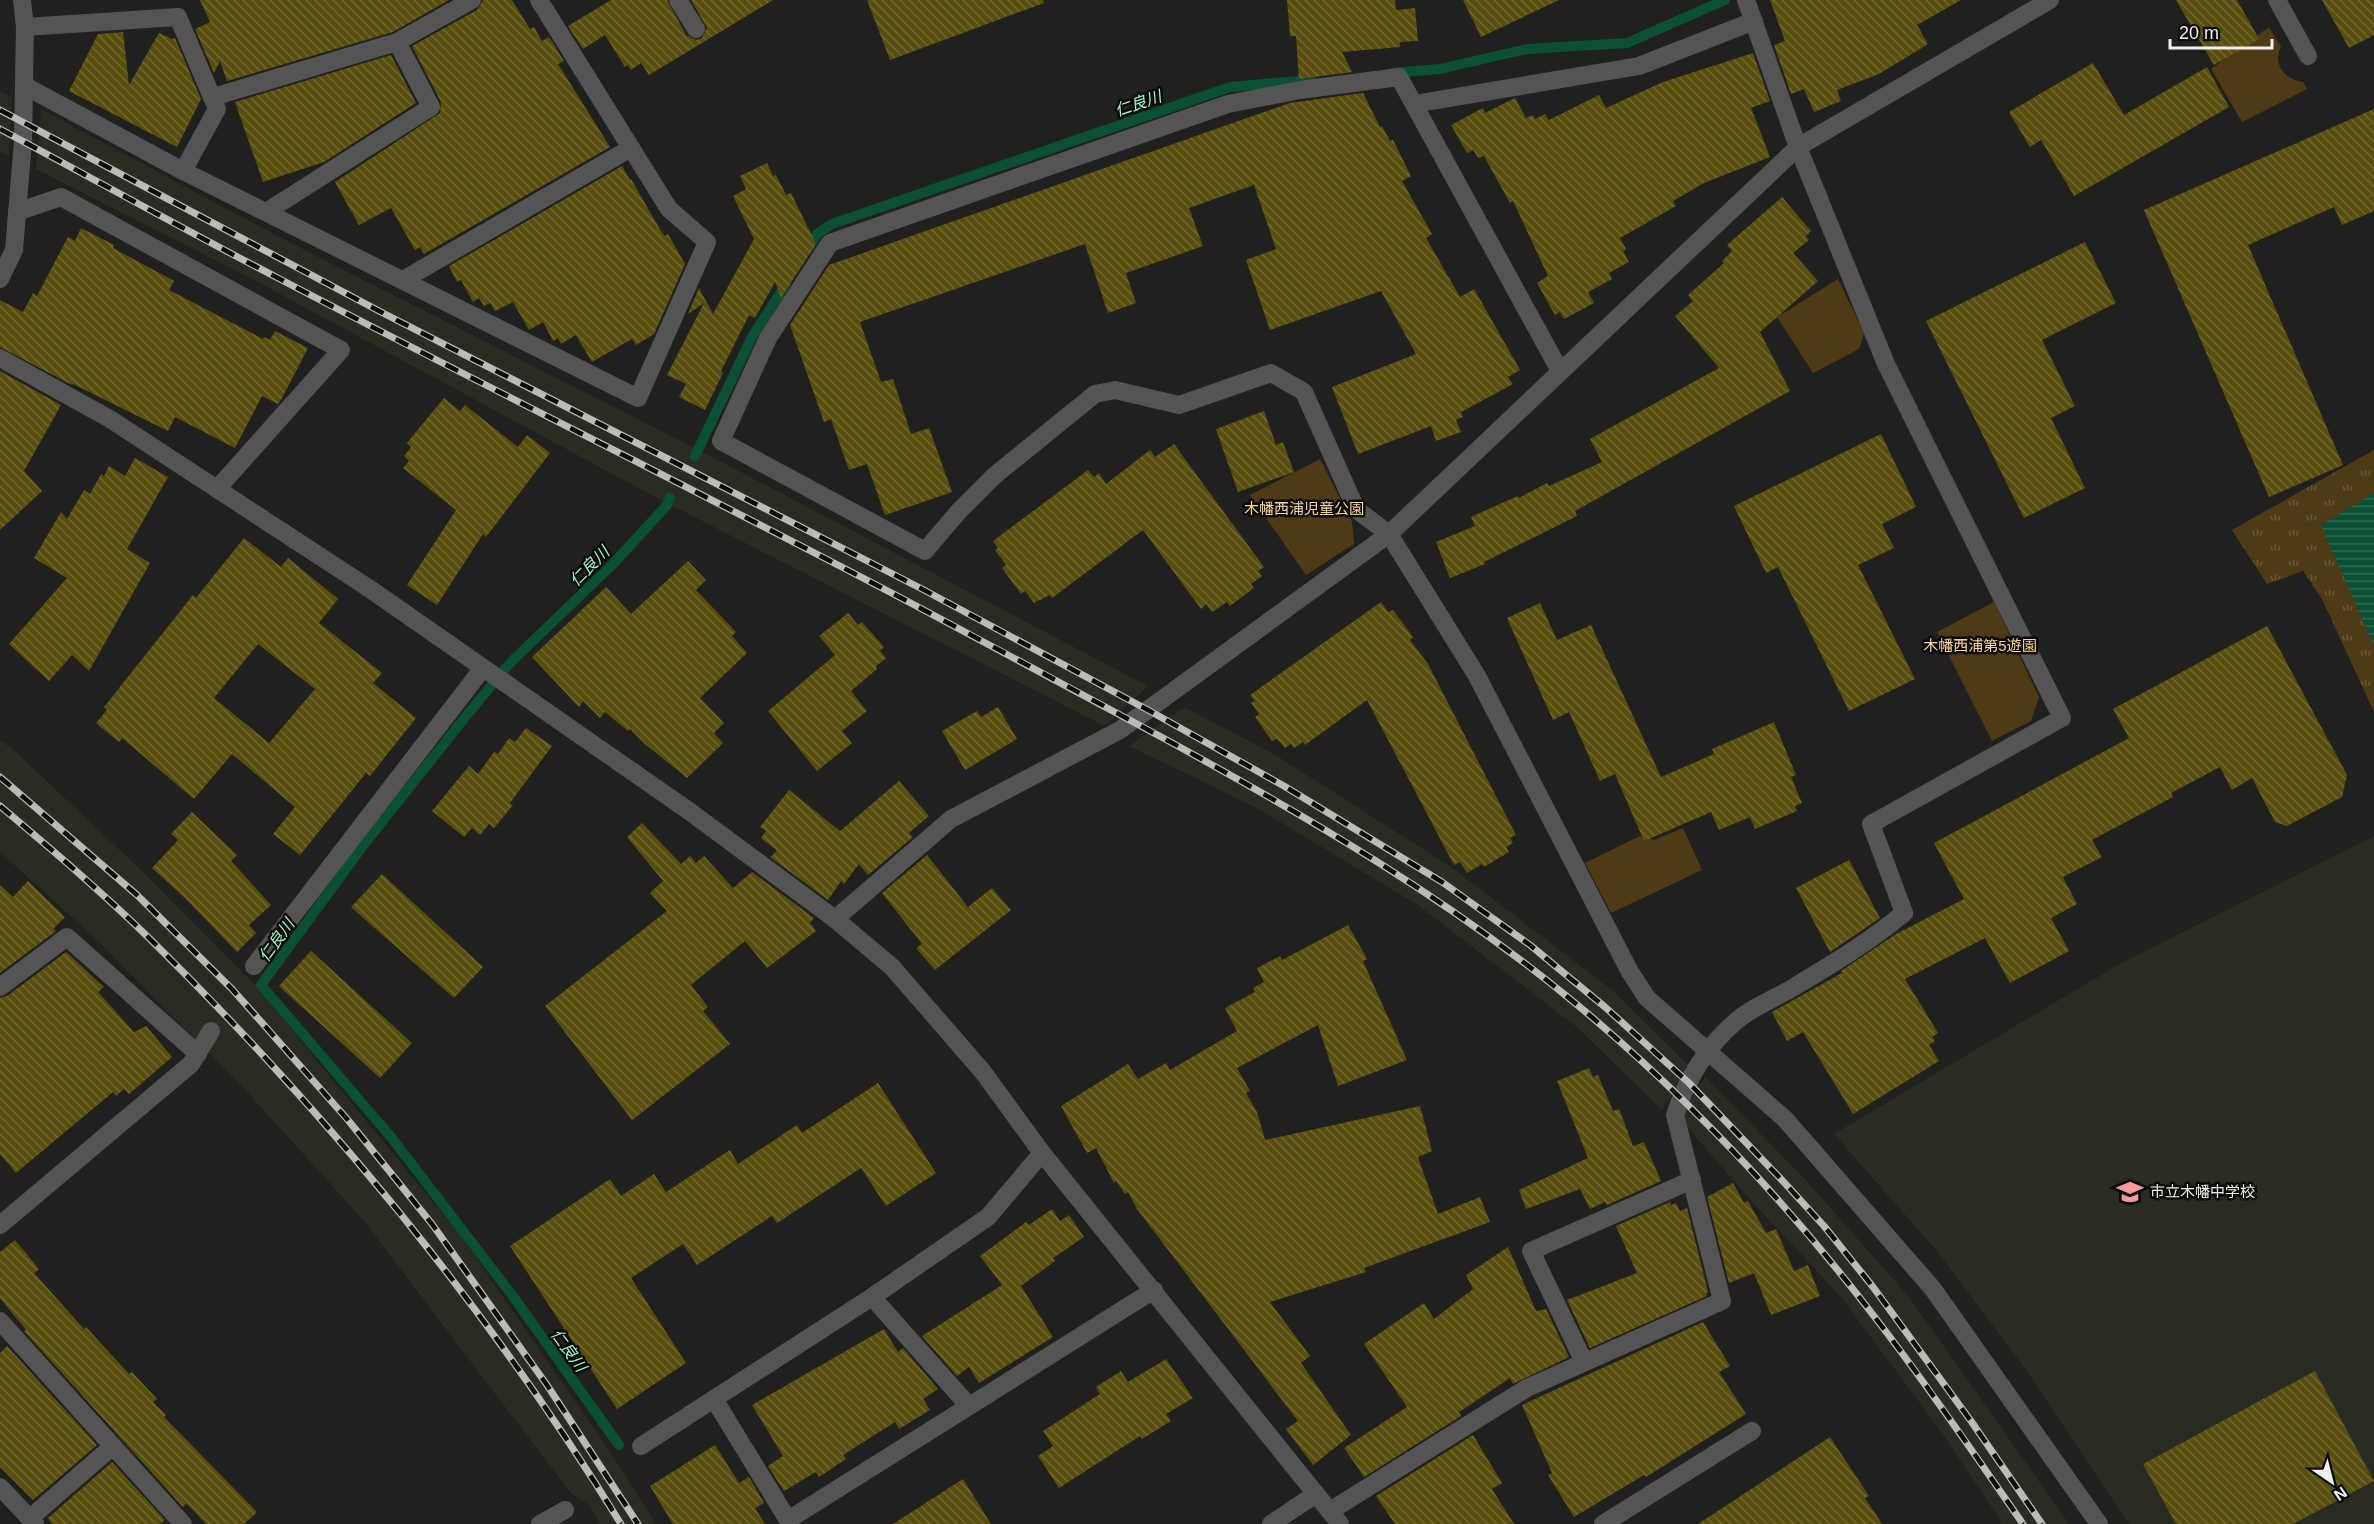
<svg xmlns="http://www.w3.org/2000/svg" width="2374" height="1524" viewBox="0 0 2374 1524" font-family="Helvetica,'Noto Sans JP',sans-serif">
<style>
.built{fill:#292c23}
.grass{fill:url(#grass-tufts)}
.park{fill:#4f3a16}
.water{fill:url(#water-rules)}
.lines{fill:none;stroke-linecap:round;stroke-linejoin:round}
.stream{stroke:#0b5034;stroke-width:10}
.building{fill:url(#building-back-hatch);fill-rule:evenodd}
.minor{stroke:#535453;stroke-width:18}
.rail-casing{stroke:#bbbbb9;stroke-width:7}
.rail{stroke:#0a0b09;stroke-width:4.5;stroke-dasharray:14;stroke-linecap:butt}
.labels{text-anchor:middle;stroke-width:5;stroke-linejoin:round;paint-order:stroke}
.park-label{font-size:15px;fill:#fcd699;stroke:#0a0b09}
.poi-label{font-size:15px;fill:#f0f0ee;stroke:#0a0b09;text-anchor:start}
.water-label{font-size:16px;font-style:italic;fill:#9ffaca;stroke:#0a0b09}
</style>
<defs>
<pattern id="grass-tufts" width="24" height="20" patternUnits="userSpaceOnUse" patternTransform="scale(1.5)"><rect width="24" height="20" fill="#4f3a16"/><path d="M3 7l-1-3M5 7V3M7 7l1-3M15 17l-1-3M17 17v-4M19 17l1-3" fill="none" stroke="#695738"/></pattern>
<pattern id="water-rules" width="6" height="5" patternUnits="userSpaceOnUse" patternTransform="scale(1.5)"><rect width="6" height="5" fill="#0b5034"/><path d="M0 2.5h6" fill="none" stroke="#2f6a52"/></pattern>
<pattern id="building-back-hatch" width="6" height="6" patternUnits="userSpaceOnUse" patternTransform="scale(1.5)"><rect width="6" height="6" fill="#584e0e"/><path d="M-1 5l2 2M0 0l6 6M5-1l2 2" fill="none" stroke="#706831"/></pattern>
</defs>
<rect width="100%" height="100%" fill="#20211e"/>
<g class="built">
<polygon points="0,91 12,97 9,156 0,151"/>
<polygon points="41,109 279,237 714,458 1148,686 1105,726 655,497 258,282 36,169"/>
<polygon points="1184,707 1277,756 1451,867 1612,990 1690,1067 1662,1110 1578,1028 1418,905 1257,808 1129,746"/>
<polygon points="0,740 16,752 143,872 256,986 464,1240 612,1455 656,1524 600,1524 589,1505 571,1493 557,1475 364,1221 250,1095 97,940 0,852"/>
<polygon points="2374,836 2374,1524 2129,1524 2026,1370 1936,1250 1834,1134 2123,962"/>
<polygon points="1705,1077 1803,1177 1909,1297 2069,1524 2003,1524 1940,1430 1841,1297 1755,1205 1679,1118"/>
</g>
<polygon class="grass" points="2374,450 2374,712 2322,599 2303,571 2267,584 2232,530"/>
<g class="park">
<path d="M2269,27l12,20c-9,17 4,33 22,35l4,7 -65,33 -31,-53z"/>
<polygon points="1838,279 1864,333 1859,349 1813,373 1777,317"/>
<polygon points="1320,459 1352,522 1354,544 1306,575 1250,495"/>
<polygon points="1994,602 2039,697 2031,721 1992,741 1937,632"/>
<polygon points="1683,828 1702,870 1611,913 1585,863 1640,836 1654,840"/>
</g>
<polygon class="water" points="2374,493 2374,646 2321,525"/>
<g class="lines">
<g class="stream">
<polyline points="1392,73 1440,69 1527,49 1627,43 1725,0"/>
<polyline points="807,250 817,234 832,224 1230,87 1311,80"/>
<polyline points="695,456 753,335 786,284"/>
<polyline points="619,1445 512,1295 391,1137 261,985 362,847 466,716 512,661 612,565 667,505 670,498"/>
</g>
</g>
<g class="building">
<polygon points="200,0 449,0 393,32 227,81 220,61 214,73 195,29 210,22"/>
<polygon points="483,0 512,0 530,29 534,27 542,41 549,37 564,61 558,64 610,147 424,254 420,247 415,250 391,208 359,225 335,182 440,113 441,102 412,46 477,10"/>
<polygon points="611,0 667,0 686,35 696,40 702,38 707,28 691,0 773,0 649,75 641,63 631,70 628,65 625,67 605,35 583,49 568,26"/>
<polygon points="867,0 1043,0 1044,3 890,60"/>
<polygon points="1287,0 1395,0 1396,10 1415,8 1418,41 1400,42 1400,47 1342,52 1352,72 1299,79 1296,36 1290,36"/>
<polygon points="1463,0 1559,0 1481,37"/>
<polygon points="1770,0 1961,0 1917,25 1928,44 1879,74 1837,90 1841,101 1814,112 1804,89 1791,94 1774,45 1785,41"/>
<polygon points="2176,0 2237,0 2259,39 2214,65"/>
<polygon points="2322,0 2374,0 2374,35 2349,48"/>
<polygon points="123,32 129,85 159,33 172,39 175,38 201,99 177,147 69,91 98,34"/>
<polygon points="1753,53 1770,101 1751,108 1770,157 1704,183 1673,201 1676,206 1620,238 1626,249 1623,251 1629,262 1609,273 1612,279 1588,292 1594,303 1564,319 1560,312 1555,315 1537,283 1548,276 1513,201 1510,203 1484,156 1478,158 1473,150 1467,153 1451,125 1483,108 1485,113 1515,98 1526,118 1533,115 1535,119 1545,114 1549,120 1599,95 1606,108 1663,82"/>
<polygon points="391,55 416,103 324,162 263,182 235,102"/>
<polygon points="2093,63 2124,115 2207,67 2229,107 2074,196 2041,140 2030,147 2009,112"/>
<polygon points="1363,93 1380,127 1382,126 1390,141 1393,140 1411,176 1402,181 1432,234 1426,238 1460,297 1474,289 1520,370 1508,377 1513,384 1461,412 1463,417 1456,420 1461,432 1436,441 1431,426 1358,454 1332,387 1416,354 1381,291 1270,330 1246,260 1276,249 1254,185 1189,208 1203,246 1126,273 1136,303 1108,313 1085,244 860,322 881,382 893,379 911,434 929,428 952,492 885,515 867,464 849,470 831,419 824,422 790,325 829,265 1290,103"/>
<polygon points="2374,109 2374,211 2342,225 2334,207 2248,245 2343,465 2269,497 2144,210"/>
<polygon points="767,163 773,176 776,175 786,195 791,193 816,244 781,298 775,282 755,318 749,315 721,371 723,373 705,410 679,397 686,384 667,375 704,303 688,314 699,288 713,314 754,239 733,196 746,189 740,176"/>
<polygon points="622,166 630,180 631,179 661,231 665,236 668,234 685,264 654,334 636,345 632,339 592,362 576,335 561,344 558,338 553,341 543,322 529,330 513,302 495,311 490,303 484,306 479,298 473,302 461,280 457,282 449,266"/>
<polygon points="1782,197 1811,231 1806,236 1809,240 1793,253 1818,281 1760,332 1790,391 1575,511 1577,516 1484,562 1485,564 1450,578 1436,542 1475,526 1471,517 1518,496 1519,498 1547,483 1549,486 1602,462 1590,439 1719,368 1675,316 1693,301 1688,295 1724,263 1722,261 1732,251 1727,245"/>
<polygon points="81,228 114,245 113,248 174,281 169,290 263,339 264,337 270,340 275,331 308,348 281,400 278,404 262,396 235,448 175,417 168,431 73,384 72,385 0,347 0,300 23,312 33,293 37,296 68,237 75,241"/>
<polygon points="2085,242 2116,303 2042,340 2075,406 2051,418 2085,488 2024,518 1926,321"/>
<polygon points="0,371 61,405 24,471 42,491 0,530"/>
<polygon points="444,398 460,411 465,405 518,447 527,435 550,453 486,537 483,534 437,605 407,585 456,510 403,468 409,461 404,456 411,447 407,443"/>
<polygon points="1264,411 1276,445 1283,442 1294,472 1238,492 1216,429"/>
<polygon points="1881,434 1916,507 1882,524 1894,548 1858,565 1915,679 1849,711 1778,567 1766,573 1734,506"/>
<polygon points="1174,444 1264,567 1258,571 1262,576 1251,584 1254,588 1230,606 1227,602 1212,612 1206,604 1201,609 1143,530 1052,598 1050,595 1034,603 1025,591 1021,594 1002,568 1006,565 995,550 998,548 993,541 1088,470 1094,477 1099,473 1106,484 1150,450 1155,457"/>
<polygon points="135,458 168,477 127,549 150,563 89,671 72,655 49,681 9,644 67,578 34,558 61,512 67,519 84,490 90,494 101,474 104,476 109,466 125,476"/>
<path d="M244,538l37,29 7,-9 50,41 -19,24 63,50 -9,10 43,35 -46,58 -4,-3 -66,82 -27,-21 22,-27 -63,-53 -38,45 -72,-61 -3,4 -23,-19 11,-13 -3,-3 89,-112 3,3zM258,644l57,45 -46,54 -55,-45z"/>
<polygon points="688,561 706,580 696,590 736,632 732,636 747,653 700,698 724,723 714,733 723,743 687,778 645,744 630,729 628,731 605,712 600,718 583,701 579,707 532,657 606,587 631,614"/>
<polygon points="1381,602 1388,612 1393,610 1413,637 1410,640 1428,664 1516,835 1510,838 1513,843 1506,847 1509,852 1484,867 1482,864 1467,873 1460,862 1454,865 1367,700 1305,745 1303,742 1294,748 1291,744 1285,748 1277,739 1272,741 1255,717 1259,714 1251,703 1255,701 1250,695"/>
<polygon points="1540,603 1557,640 1591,625 1661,777 1714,754 1712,749 1774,722 1796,775 1791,777 1802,803 1795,806 1797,811 1755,829 1750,817 1719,830 1711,812 1644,841 1615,774 1600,781 1569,712 1553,720 1507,618"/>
<polygon points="848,613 858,625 862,622 884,647 880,651 886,658 876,666 877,669 851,691 867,711 842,731 852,743 817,771 768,711 835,655 819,636"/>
<polygon points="2267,626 2347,775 2342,797 2287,826 2275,822 2252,778 2232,790 2220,767 2171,793 2173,797 2092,840 2102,857 2063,877 2077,904 2051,918 2069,951 2010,983 1985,938 1905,979 1938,1033 1932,1037 1935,1041 1929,1045 1939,1061 1853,1114 1803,1032 1787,1041 1772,1012 1842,973 1841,971 1896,934 1964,899 1934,843 2129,738 2113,709"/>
<polygon points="998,707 1017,739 965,770 942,731 977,711 981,717"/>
<polygon points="526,728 552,746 510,803 513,805 494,828 489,824 480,835 472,828 464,837 432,811 469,766 478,774 494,752 498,754 509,738 515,742"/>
<polygon points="899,781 929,816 909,833 913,837 868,875 859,864 844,884 841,881 828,900 770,857 777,851 761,838 766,831 760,827 789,790 840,831"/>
<polygon points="192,812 237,855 231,861 271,905 249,925 256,933 237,952 187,900 152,868 178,840 171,834"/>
<polygon points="642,823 681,864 690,856 696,863 704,856 733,888 752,872 814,918 810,923 816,931 767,968 745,941 691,985 708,1007 703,1011 730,1044 632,1120 545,1006 667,911 650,893 663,881 627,837"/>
<polygon points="927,855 968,907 992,888 1011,910 935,970 916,948 922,944 882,893"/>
<polygon points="1849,860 1880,918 1830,952 1796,888"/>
<polygon points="382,874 483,967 454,998 351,907"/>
<polygon points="28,881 65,917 53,929 56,931 0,973 0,885 13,897"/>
<polygon points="1348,925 1367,959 1363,961 1407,1060 1338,1086 1318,1025 1237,1068 1250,1091 1246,1093 1257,1112 1265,1140 1420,1106 1432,1151 1418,1157 1438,1214 1480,1197 1490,1222 1364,1268 1366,1272 1270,1302 1310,1356 1301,1363 1351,1435 1313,1465 1286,1429 1298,1421 1137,1209 1128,1192 1125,1194 1116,1181 1114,1183 1096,1148 1087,1153 1061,1106 1128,1064 1138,1079 1166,1063 1170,1070 1237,1031 1225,1008 1255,992 1253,988 1264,982 1257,968 1280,956 1282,960"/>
<polygon points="311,951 412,1043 380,1078 279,986"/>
<polygon points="66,952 104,987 98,992 134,1032 146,1026 172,1057 129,1094 124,1089 116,1096 113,1092 16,1173 0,1154 0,998 7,996"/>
<polygon points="1589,1068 1593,1077 1598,1075 1613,1111 1619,1109 1633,1146 1644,1142 1661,1181 1607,1205 1605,1202 1590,1209 1580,1189 1526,1209 1519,1190 1588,1158 1557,1081"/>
<polygon points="878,1083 936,1173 886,1206 861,1168 777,1223 772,1216 697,1265 683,1244 631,1278 686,1363 617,1409 510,1246 610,1179 621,1196 654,1174 666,1192 730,1150 738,1164 797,1125 802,1133"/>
<polygon points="1733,1183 1744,1203 1748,1201 1766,1233 1776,1229 1794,1271 1808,1265 1820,1296 1771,1315 1754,1273 1729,1283 1707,1197"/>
<polygon points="1670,1202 1671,1205 1676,1203 1680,1211 1687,1208 1708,1292 1706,1293 1707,1296 1590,1348 1567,1300 1637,1273 1616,1226"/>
<polygon points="1052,1209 1060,1221 1069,1215 1084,1237 1053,1258 1055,1261 1021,1286 1053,1337 979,1383 969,1367 957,1376 922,1336 1002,1285 980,1256 1026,1222 1029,1225"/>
<polygon points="15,1240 39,1269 34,1273 84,1329 86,1327 129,1374 132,1372 157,1399 153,1402 166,1415 164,1417 257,1512 244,1524 206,1524 192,1509 186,1504 183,1507 24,1331 26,1330 0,1298 0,1252"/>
<polygon points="1508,1247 1536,1311 1546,1309 1569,1357 1513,1384 1510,1378 1459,1412 1461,1416 1364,1477 1344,1448 1407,1407 1364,1344 1424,1303 1434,1319 1473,1289 1466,1275"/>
<polygon points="1703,1322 1730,1366 1719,1372 1746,1414 1646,1477 1644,1475 1574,1517 1548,1475 1552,1473 1522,1405"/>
<polygon points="884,1329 898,1352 903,1348 938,1389 923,1399 930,1410 899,1429 895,1422 843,1455 846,1459 819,1477 816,1472 784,1491 768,1466 783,1456 752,1405"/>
<polygon points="7,1346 97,1445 33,1500 0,1467 0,1353"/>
<polygon points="1166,1359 1193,1398 1166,1414 1171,1421 1142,1439 1140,1436 1059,1488 1038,1456 1053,1446 1043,1431 1100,1394 1096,1387 1121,1371 1128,1382"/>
<polygon points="2315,1371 2374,1481 2293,1524 2176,1524 2143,1464"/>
<polygon points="1473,1435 1502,1483 1492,1489 1514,1524 1395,1524 1376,1496"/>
<polygon points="1830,1437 1869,1496 1865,1498 1882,1524 1698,1524"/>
<polygon points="715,1445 739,1483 749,1477 764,1503 755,1508 765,1524 673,1524 650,1486"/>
<polygon points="112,1462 165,1520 160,1524 52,1524 48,1518"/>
<polygon points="963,1479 991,1524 893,1524"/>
</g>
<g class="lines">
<g class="minor">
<polyline points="678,0 696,29"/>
<polyline points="2277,0 2308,56"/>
<polyline points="25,27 178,17 217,109 183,171"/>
<polyline points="25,86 183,171 638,398 707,242 669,209 539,0"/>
<polyline points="213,97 397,42 472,0"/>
<polyline points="1414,104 1639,66 1754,21"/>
<polyline points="17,212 61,197 341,350 217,489"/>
<polyline points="266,212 431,107 397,42"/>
<polyline points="0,279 14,250 23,141 25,27 22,0"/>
<polyline points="403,280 631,148"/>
<polyline points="0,358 110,419 370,589 689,811 835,919 892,967 983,1072 1042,1153 1340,1524"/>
<polyline points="1560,371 1399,77 1300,90 1228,104 830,243 768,338 721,441 925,551 959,511 994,476 1095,394 1115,390 1179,405 1271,373 1304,392 1356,509 1389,534 1477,676 1630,972 1647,998 1785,1119 1933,1289 2099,1524"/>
<polyline points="835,919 951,819 1120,730 1389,534 1798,147 2050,0"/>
<polyline points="254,966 483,668"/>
<polyline points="0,987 67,937 198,1054"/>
<polyline points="0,1225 191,1064 211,1031"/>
<polyline points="872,1297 969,1406"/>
<polyline points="0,1321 183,1524"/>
<polyline points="1584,1362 1531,1251 1692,1180"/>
<polyline points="714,1399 788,1520 1154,1290"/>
<polyline points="641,1446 872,1297 988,1217 1042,1153"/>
<polyline points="0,1487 35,1524"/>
<path d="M1330,1511l197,-123 195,-87 -47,-186c11,-34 31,-68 59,-92 15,-14 37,-23 55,-33 40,-24 79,-47 115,-77l-33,-89 191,-106 -176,-354 -88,-217 -52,-147"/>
<polyline points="30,1518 113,1446"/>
<polyline points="540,1524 565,1510"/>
<polyline points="1271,1524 1316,1494"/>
<polyline points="1603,1524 1752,1431"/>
</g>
<g class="rail-casing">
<g id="rail">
<polyline points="0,110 381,312 924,590 1148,710 1284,786 1442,882 1530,945 1605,1007 1689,1083 1780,1178 1824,1226 1873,1287 1971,1421 2042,1524"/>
<path d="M0,129c92,49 183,100 276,148 214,112 432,219 646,332 81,43 162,86 243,130 143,78 284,160 410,264 111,92 215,203 302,317 51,66 98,135 146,204"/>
<polyline points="0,777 137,895 232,989 348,1120 432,1224 547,1385 638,1524"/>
<path d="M0,806c51,43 103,87 150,133 179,176 339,371 471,585"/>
</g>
</g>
<use href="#rail" class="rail"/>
</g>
<defs>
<g id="school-bare" transform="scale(2.07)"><path d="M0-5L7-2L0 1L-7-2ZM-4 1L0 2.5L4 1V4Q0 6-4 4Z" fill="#f59b9e" stroke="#0a0b09" stroke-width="2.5" paint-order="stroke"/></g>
</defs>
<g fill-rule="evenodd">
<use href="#school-bare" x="2130" y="1192"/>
</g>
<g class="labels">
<g class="park-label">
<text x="1304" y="514">木幡西浦児童公園</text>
<text x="1980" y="651">木幡西浦第5遊園</text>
</g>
<g class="poi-label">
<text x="2150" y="1197">市立木幡中学校</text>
</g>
<g class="water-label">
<text transform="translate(1138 103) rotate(-19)" y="6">仁良川</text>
<text transform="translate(589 566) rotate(-45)" y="6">仁良川</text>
<text transform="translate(276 940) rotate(-54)" y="6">仁良川</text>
<text transform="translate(569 1350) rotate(54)" y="6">仁良川</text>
</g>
</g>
<g transform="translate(2332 1482) rotate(145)" stroke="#0a0b09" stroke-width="4.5" paint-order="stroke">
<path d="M0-4.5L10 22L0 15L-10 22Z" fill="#f0f0ee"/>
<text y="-9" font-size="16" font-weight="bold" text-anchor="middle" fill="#f0f0ee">N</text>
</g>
<path d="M2170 39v9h102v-9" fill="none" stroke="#f0f0ee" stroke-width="3"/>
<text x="2179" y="39" font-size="18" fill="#f0f0ee" stroke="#0a0b09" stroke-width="4.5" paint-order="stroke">20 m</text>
</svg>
